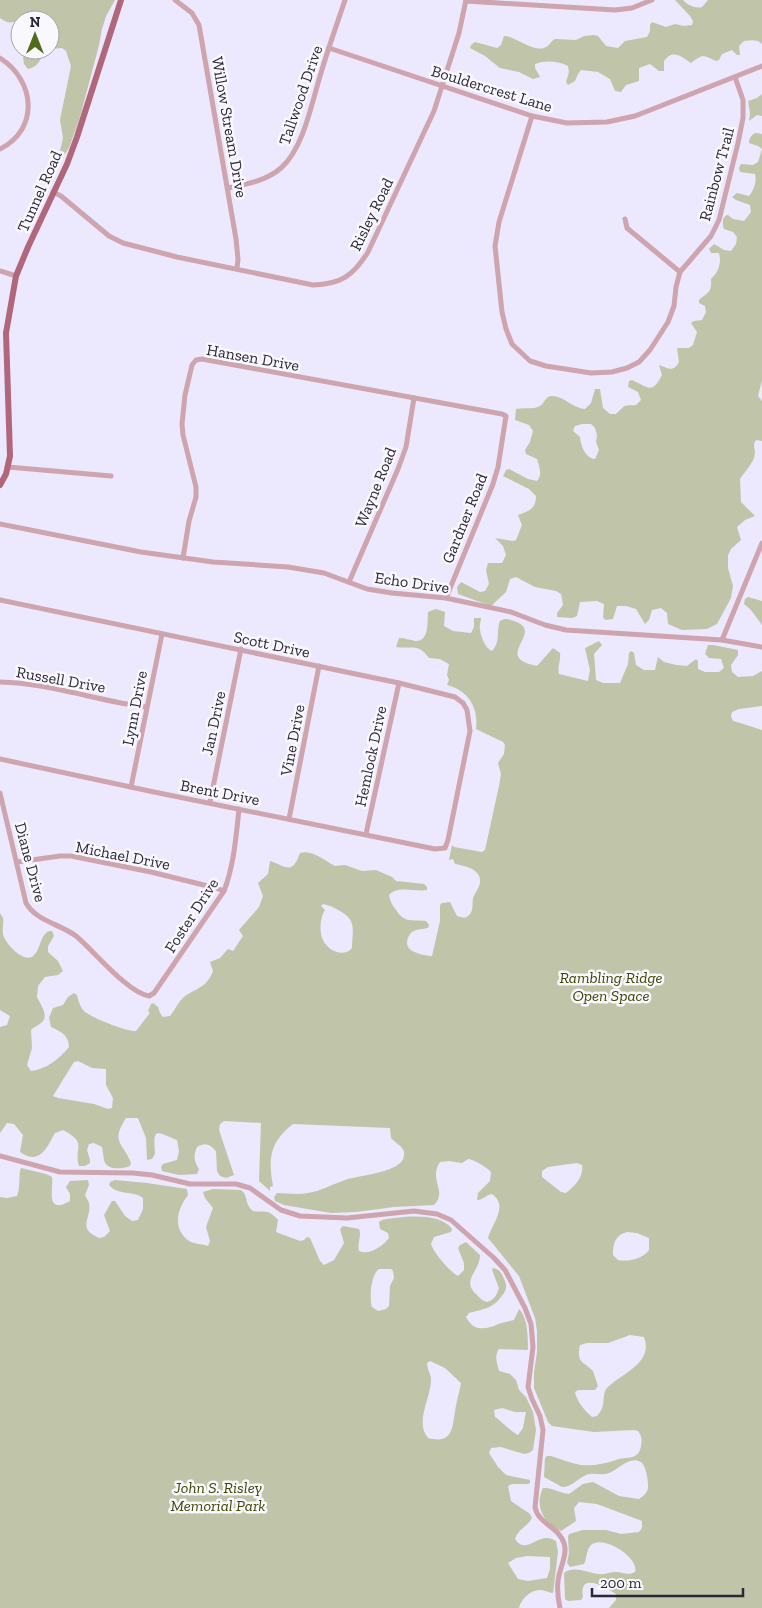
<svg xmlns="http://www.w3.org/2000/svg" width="762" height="1608" viewBox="0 0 762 1608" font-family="'Zilla Slab',serif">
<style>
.green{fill:#c0c4a9;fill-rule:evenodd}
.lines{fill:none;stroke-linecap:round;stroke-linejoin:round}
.minor{stroke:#cea4ae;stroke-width:5}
.major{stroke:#b0677c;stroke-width:6}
.labels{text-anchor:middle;stroke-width:5;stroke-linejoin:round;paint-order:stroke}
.street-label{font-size:16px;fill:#2a2835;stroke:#f9f8fe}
.park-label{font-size:16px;font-style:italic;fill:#404500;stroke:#f9f8fe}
</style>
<rect width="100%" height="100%" fill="#ece8fd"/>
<g class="green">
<path d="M0,0h115l-9,16 -4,13 -3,16 -19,72 -11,31 -6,9 -4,-2 4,-17 -3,-18 11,-54 -5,-15 -4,-3 -12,1v-29h-20l-1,-2c-13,0 -16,10 -29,0z"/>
<path d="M675,0h8c4,5 13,9 19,7l6,-7h54v44c-4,-5 -12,-4 -18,-3l-5,5 1,9h-3l-5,-5 -10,4 -3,6 -3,1c-13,-5 -12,-8 -25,2 -10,-7 -18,-14 -27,-2v10h-5l-9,-7 -11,4v13l-13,4 -5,7 -6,-1 -5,-12 -12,-7 -17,-2 -3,4 -3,7 -7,4 -2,-3 3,-10 -1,-6c-9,-5 -23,-6 -33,-2v4l5,9 -7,2 -14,-7 -19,-4 -15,-12 -15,-8 1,-3 4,-3 22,6 4,-3 3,-9c12,0 30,18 42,11 4,-2 5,-6 9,-8l21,1 8,-4 10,-1 4,1 8,10 12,2 7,-7 22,-4 3,-6v-6l2,-3 14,5 9,-3 9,2 8,-1 1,-4 -3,-5z"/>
<path d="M35,50h14c-9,6 -9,17 -21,19l-4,-5 -1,-7z"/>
<polygon points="762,94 762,116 757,115 749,121 750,113 748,101 757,98"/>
<path d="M756,133l6,1v246l-4,16 4,5v40l-6,-1c-4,6 -1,7 -1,13 -1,10 -10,18 -15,26l1,23 14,14 -10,4 -8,7 4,13 -10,9 -3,6v13l5,18 -2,12 -14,26 -10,5 -25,1 -14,-6 -1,-11 -6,-5 -9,2 -3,10 -4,4 -9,-15 -10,-3h-9l-4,13 -7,1 -3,-2 1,-14 -7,-3 -17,1 -3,14 -5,2 -15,-1v-4l6,-8 -2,-11 -5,-3 -21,-4 -19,-10 -6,2 -4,13 -15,14 -33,-12 -1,-7 4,-5 19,10 5,-1 4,-7 -3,-14 2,-7h14l4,-8 -3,-9 -8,-8 18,3 3,-1 6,-15 -4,-10c11,-4 18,-6 18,-19l-7,-7 -26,-13 3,-6 3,-1 19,10 9,2c6,-6 2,-15 0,-22l-11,-5 -1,-4 5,-8 3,-11 -4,-6 -14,-5 1,-11c8,-2 16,1 24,-3 5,-3 5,-10 12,-10 12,0 20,12 33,13l6,-6 4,-14h5l3,19 7,6h6c11,-10 5,-8 20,-9l5,-5 -3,-8 -10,-5 1,-6 3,-1c16,7 20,15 30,-5l-3,-10c9,3 14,8 20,-3l-2,-14h12l4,-3 4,-13 -6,-9 3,-2 8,-1 4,-8 -1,-6 -6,-3v-3c9,-8 13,-7 12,-21 7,-6 11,-16 8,-26h-8l-2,-4 5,-5 10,6 7,1 5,-7 1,-7 -4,-5 -9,-3c-2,-5 -2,-13 4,-14l5,4 11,2 7,-9 -1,-7 -14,-5 -4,-3 5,-4 12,3c5,-6 8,-15 6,-22l-15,-2 -1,-4 2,-4 12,1 5,-3 4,-13 -4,-3 -9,-3c0,-5 3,-9 7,-10zM582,424h9l4,4 2,7 -1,7 3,8 -4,9c-10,-1 -14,-13 -15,-22l-7,-6 2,-5z"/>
<polygon points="748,597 762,601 762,625 751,610 744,604 745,599"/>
<path d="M436,609l9,3 -1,14 9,5 18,2 3,-6v-9h7c0,4 -2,7 -1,12 1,7 5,18 12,21 9,-9 4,-20 8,-30 5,-3 9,-2 14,0 33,11 -24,36 23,45l16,-18 7,5c1,8 -3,14 -1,21l29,7 2,-11 -5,-22 14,-7 3,4 -8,9 2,26 7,3h17l8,-19 1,-11 2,-2 3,2 2,12 8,5h11l3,-13 6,5 12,3 11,1 9,-7 2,2v8l7,3h14l5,-4 -3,-9 -12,-1 -4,-4 3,-9h5l25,5v5l-7,10 1,7 6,5 15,-1 9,-5v35l-23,3 -7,3 -1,4 2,5 4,1 25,8v878h-153l7,-8v-6c-10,-7 -38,-23 -33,3l-2,3 -13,1 -3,-2 -1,-26c11,-8 23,0 35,1 6,1 11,-2 17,-2 7,0 12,4 19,0 5,-14 -32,-38 -44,-27 -5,5 -4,14 -7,19l-14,3 -3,-4 2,-10 -1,-16 1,-3 14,-4h23l15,4 18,-2 3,-4v-7l-45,-17 -18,-2 -5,6 2,13 -15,10c-17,-7 -27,-25 -18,-43 8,-1 17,5 26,6l14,-10 10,-2 26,14 20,3c3,-2 6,-4 8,-8 3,-5 -1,-26 -6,-29 -12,-7 -23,8 -32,11 -8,3 -15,-1 -23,2 -9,4 -14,12 -24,12l-18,-10 1,-19 2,-2h4c10,3 19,7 30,9 13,1 23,-1 35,-5 10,-4 23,1 25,-14 1,-6 1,-10 -3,-15l-4,-1 -40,2 -42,-6 -4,-4 -14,-34v-16l3,-20v-21l-2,-13 -16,-42 -31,-38c4,-15 21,-32 4,-44 -6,1 -9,6 -15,6l1,-7 12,-12 1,-9c-3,-4 -18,-13 -23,-13l-6,4 -13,-2 -9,1c-12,18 8,29 -6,43l-40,2 -38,5 -25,1 -47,-8 -9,-4 -1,-4 3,-4c10,0 21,2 31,0 13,-2 25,-9 37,-13 13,-5 57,-7 59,-24 2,-9 -8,-12 -13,-18l-1,-10 -97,-4c-23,18 -25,34 -20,62l-3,1v4l-11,-10 2,-58 -37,-2 -4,3 -1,6 15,45 -8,3 -6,-2 -3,-5 -1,-20c-6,-7 -11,-9 -19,-4 -4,9 -3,14 2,22l-2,5 -18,1 -17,-4 -1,-4 2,-3 14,-4 2,-9 -2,-11c-22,-9 -24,-13 -22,14l-3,5 -5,1 -1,-22 -8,-20h-12c-16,25 -3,24 5,45l-1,3c-8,3 -23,5 -26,-6 -1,-5 -1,-9 -2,-13l-8,-4 -5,1 -2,6 3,10v3l-5,3h-6c-6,-19 10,-22 -16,-36l-8,3c-8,14 -15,33 -35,19l3,-17 -9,-11 -7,-1 -7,10v-106l7,-2 3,-9 -10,-6v-97l3,5c1,5 -1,11 0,16 1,8 19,28 29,23 9,-6 7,-21 17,-26h3l2,5 -6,10v6l10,9 5,10 -5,4 -13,2 -7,9 -1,11c3,7 13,19 4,26 -4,3 -7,4 -10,7l1,18 -5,17 4,6c16,-2 28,-12 38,-24 0,-12 -9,-16 -18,-20l-2,-9 4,-10 10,-3 5,-8 6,-4 3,2c1,5 3,11 6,15 6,7 44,22 53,21l14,-18 -2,-2 3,-7 2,-1 5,4 2,6 3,4 7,-1c5,-6 8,-14 14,-19 13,-10 22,-8 29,-26l-3,-9 10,-4 8,-9 5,2 10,-15 -4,-6 20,-23 4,-11 -5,-13 10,-9 2,-13c14,4 22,16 30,-8 12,-4 25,8 35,13l10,-1 17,6 14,-1 16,7 4,4 28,3 3,3v3c-12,2 -29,-5 -38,5 1,6 3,10 7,15 9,14 16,9 30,11l3,4 -1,3c-5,1 -12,1 -16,4 -1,0 -4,5 -4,6 -6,14 15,17 24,18l8,-35v-16l2,-2 8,-1 7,14c4,1 8,3 11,0 6,-4 4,-12 5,-18 2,-5 6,-10 7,-15 2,-14 -15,-17 -25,-19l-2,-5 -4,1 3,-15 2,2 28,5 3,-2 14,-64 2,-12 -3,-11 6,-9 1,-9 -2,-3 -27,-13c3,-21 -8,-39 -29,-44l2,-5 -2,-5 2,-11 -9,-5 -11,-1c-10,-15 -17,-9 -33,-11l3,-9c6,0 11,2 16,3 15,1 12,-20 13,-29zM323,904c6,1 10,3 15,6 20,10 14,20 14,38 -8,10 -24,3 -29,-8 -4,-7 -3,-23 2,-30l-4,-4zM78,1061l14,7 14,1v16l7,13 -1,10 -4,1 -14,-5 -36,-6 -5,-2 19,-31 2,-3zM577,1163l5,2c2,12 -7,21 -16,28l-5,-1 -19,-15v-6l6,-4zM627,1232l10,1 12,5v12c-6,9 -21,12 -31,10l-5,-5c0,-11 2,-20 14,-23zM630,1335l14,2c10,27 -23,36 -38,52 -5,11 1,16 -9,27l-5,1c-7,-6 -15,-15 -17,-25l3,-2h17l3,-4 -5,-15c-10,-10 -17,-8 -13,-26l7,-2h21z"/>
<path d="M21,1168l25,6 6,3c2,9 -8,39 18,24v-7l-4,-7 4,-6 18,-1 1,5 -4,10c1,3 3,5 4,8 3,16 -13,25 10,35l5,-1 6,-6 -6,-16 8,-14h3l10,15 7,5 6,-1 5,-11v-11c-10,-8 -25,-2 -34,-13l1,-3 5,-2 32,3 40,6 1,6c-11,14 -16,34 1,46 5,3 13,3 19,5l2,-5 -4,-14 7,-19 -8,-10 -2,-6 10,-3 28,1c8,6 3,14 12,21 12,2 14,-3 25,9l-2,12 24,9 4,-1 3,-3 3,1 10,23 4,4 10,-5 10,-17 -4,-14 3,-3 16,3c3,6 -2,14 0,22 10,5 24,-5 30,-13l-1,-5 -8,-4 -1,-7 3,-2c18,-3 57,-9 70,9l-1,3 -17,5 -3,7c2,8 19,28 27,32l6,-6v-7l-6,-15 2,-3 6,-3 14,13c0,17 -20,25 -3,40 4,4 6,6 10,7 7,-2 10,-7 12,-14l-7,-18 1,-2c6,1 9,5 11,11 4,8 2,12 -3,18 -9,12 -18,12 -32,16l-3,4c7,13 15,13 28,9 6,-3 13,-4 20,-6l5,-11c9,9 9,29 9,41l-29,-1c-5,7 -2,14 0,22l11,3 6,6 3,10 7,7 7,15 3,18 -3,20 -4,3 -5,1 -23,-7 -10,1 -2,5 9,14 8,8 24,5v3l-2,1h-16l-4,2 3,15 19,13 2,4c-4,8 -14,11 -17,21 12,18 24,-10 41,2l2,11 -5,41c-4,0 -8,-3 -12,-3 -10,-1 -20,9 -22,18h-519v-411l7,1 10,-2c4,-10 1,-21 4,-28zM379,1269h12l2,2 1,7 -4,8 -1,20 -3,3 -8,2 -6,-4c-3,-9 -1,-33 7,-38zM430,1361l15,7 16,15c-1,8 -4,15 -5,23 -4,19 -1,39 -28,32 -14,-17 4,-41 3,-60 -1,-5 -4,-10 -4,-15zM502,1408l13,4h11l-3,16 -5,7c-5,-2 -17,-14 -23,-18l-1,-7zM527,1556l23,1v12l-3,9 -19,3 -10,-2 -10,-16 8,-5z"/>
</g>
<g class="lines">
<g class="minor">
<polyline points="175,0 192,13 199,25 236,239 238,259 237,268"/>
<polyline points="466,1 615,10 632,8 652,0"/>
<polyline points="329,48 532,116 567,123 607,122 635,116 762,66"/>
<path d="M0,58c35,22 40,71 0,91"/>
<polyline points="532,116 499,222 495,246 502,312 506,329 512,344 530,361 546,366 591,373 612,372 627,368 639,362 650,350 668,322 674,306 676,287 680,272 711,236 719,220 738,143 743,118 743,100 735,77"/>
<path d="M228,188c19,-4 38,-7 53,-20 23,-20 31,-67 40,-95 7,-24 16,-49 24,-73"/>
<path d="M53,192l8,4 48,40 14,7 54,14 136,28c28,-1 40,-9 55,-33l66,-141 25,-78 7,-33"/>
<polyline points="625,219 627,228 680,272"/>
<polyline points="0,271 16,276"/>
<polyline points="8,467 111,476"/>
<polyline points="0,524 141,552 213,562 288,567 324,573 367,589 392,593 446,598 511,612 545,625 566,630 722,640 762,647"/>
<polyline points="183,558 189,521 196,497 196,487 183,435 182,424 185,395 192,365 196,360 202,359 502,414 506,416 498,467 493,484 446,598"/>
<polyline points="349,582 398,469 406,447 414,398"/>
<polyline points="0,600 399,683 455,697 463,703 467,710 470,731 448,840 445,848 435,849 154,792 0,759"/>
<polyline points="722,640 762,543"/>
<path d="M0,682c50,1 97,19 146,25"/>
<polyline points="131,787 162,634"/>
<path d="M0,793l26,110c10,18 34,21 50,33 18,15 52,57 73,60l5,-3 70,-102c10,-26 12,-54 15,-82"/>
<polyline points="210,802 241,649"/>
<polyline points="289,819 319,666"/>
<polyline points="366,834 399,683"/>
<polyline points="17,862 60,856 71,856 151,872 216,888 224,891"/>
<path d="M0,1156l60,16 73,1 19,2 38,9h46l14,4 31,22 19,6 47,2 67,-7 23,3 14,6 43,38 11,12 20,38 6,16 2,23 -5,40 4,12 8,17 3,14 -8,77c3,17 24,20 29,36 4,12 -5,26 -6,38 -1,9 0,18 2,27"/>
</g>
<polyline class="major" points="0,485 6,474 10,456 6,333 16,276 28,247 67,164 77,137 121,0"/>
</g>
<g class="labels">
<g class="street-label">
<text transform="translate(492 88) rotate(17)" y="6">Bouldercrest Lane</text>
<text transform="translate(300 95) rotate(-71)" y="6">Tallwood Drive</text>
<text transform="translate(230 127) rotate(80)" y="6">Willow Stream Drive</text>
<text transform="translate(716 174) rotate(-75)" y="6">Rainbow Trail</text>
<text transform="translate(39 191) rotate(-66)" y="6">Tunnel Road</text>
<text transform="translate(371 214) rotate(-64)" y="6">Risley Road</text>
<text transform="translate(253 357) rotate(10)" y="6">Hansen Drive</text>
<text transform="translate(375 487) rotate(-68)" y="6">Wayne Road</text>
<text transform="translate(464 518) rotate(-68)" y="6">Gardner Road</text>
<text transform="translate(412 582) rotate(8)" y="6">Echo Drive</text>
<text transform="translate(272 644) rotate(12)" y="6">Scott Drive</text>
<text transform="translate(61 679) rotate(10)" y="6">Russell Drive</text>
<text transform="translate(134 708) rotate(-79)" y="6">Lynn Drive</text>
<text transform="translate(213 723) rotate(-78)" y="6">Jan Drive</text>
<text transform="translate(292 740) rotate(-79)" y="6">Vine Drive</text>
<text transform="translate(370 756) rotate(-78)" y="6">Hemlock Drive</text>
<text transform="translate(220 792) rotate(11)" y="6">Brent Drive</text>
<text transform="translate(123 855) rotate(11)" y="6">Michael Drive</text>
<text transform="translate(31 862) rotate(75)" y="6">Diane Drive</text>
<text transform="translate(191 915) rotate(-57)" y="6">Foster Drive</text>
</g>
<g class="park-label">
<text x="611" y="983">Rambling Ridge<tspan x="611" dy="18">Open Space</tspan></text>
<text x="218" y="1493">John S. Risley<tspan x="218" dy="18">Memorial Park</tspan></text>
</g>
</g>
<g transform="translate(35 35)"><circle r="24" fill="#f9f8fe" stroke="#a6a5ae"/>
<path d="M0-4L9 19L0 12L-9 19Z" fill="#516b1d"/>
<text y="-8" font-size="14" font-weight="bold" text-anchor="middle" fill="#2a2835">N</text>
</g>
<path d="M592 1588v8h151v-8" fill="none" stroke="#2a2835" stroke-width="2.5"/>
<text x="600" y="1588" font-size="15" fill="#2a2835" stroke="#f9f8fe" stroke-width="4" paint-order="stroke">200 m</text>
</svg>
